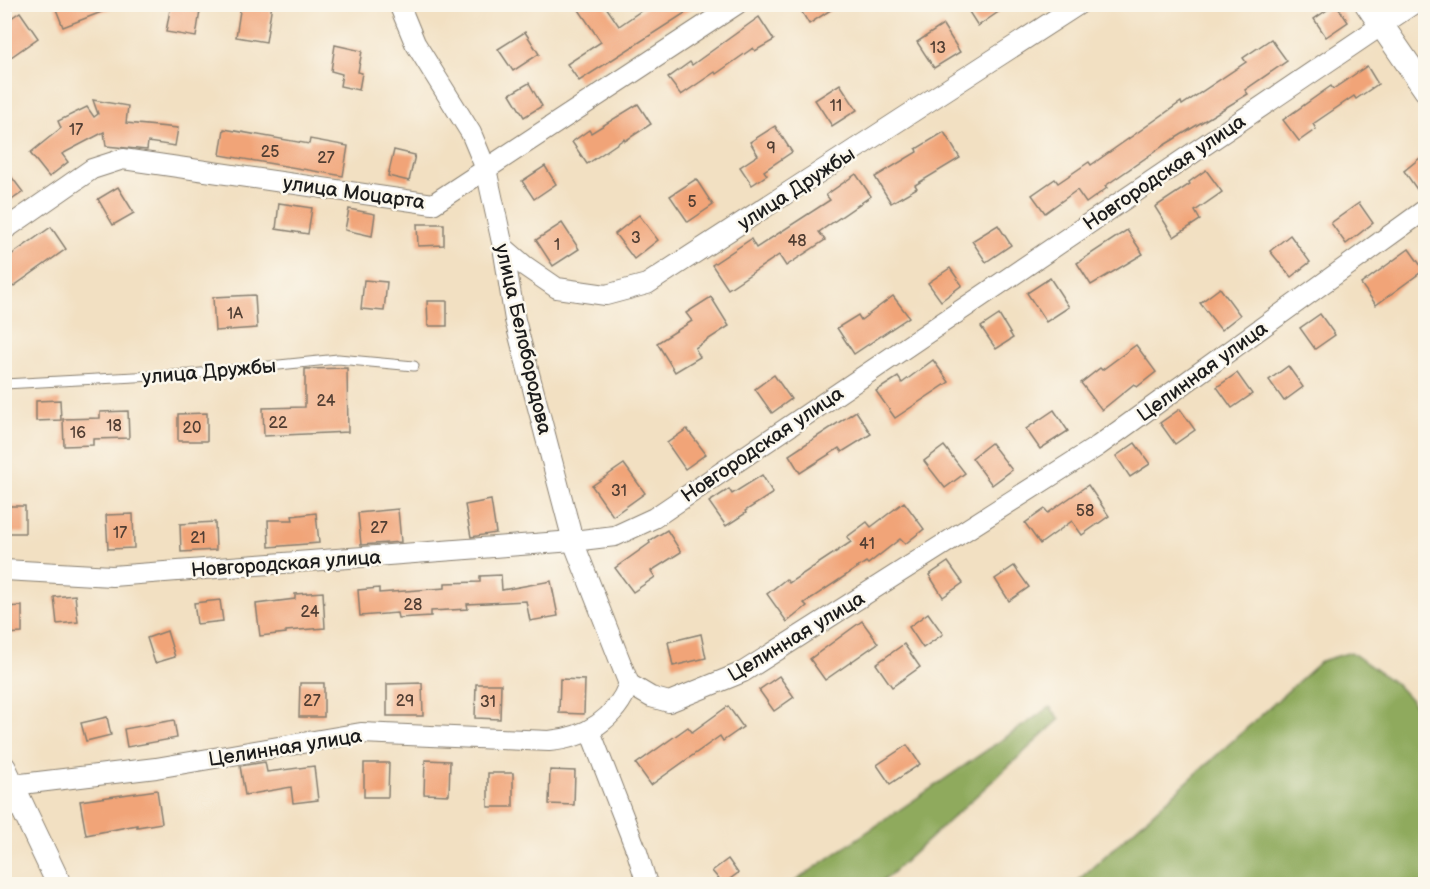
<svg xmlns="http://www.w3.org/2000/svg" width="1430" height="889" viewBox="0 0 1430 889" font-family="'Balsamiq Sans',sans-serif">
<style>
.forest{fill:#8faa5d;stroke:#56633c;stroke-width:1.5}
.building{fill:#f1a478}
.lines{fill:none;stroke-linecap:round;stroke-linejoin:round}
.service-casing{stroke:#877e6f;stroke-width:11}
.minor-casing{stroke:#877e6f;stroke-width:22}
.tertiary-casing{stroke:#877e6f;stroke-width:26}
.service{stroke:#fff;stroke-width:9}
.minor{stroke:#fff;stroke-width:20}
.tertiary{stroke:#fff;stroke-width:24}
.labels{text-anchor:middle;stroke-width:5;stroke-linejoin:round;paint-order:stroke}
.number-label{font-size:16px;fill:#513e33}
.street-label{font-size:20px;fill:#1c1c1c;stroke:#fbf7ec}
</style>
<rect width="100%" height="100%" fill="#fbf7ec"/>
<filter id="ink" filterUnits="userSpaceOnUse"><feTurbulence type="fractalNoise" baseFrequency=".0167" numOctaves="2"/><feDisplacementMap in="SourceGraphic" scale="12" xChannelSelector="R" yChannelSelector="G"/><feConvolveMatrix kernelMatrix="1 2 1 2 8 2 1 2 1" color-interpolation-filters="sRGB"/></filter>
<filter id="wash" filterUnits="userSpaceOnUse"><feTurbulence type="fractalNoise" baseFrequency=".008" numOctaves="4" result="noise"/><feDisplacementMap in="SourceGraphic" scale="24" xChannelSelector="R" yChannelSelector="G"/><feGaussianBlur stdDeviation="1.35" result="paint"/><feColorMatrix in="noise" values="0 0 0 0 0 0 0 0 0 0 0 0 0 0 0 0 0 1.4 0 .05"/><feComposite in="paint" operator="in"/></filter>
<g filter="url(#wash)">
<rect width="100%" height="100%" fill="#f2e0c2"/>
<g class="forest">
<polygon points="1351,652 1397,685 1419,709 1425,713 1425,884 1074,884 1321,661"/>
<polygon points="1050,707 1060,719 880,884 791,884"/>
</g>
<g id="blocks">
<g class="building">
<polygon points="54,4 117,4 117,6 63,27"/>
<polygon points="171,4 201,4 196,37 166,32"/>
<polygon points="241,4 272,4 266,42 236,37"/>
<polygon points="575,4 604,4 619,26 651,4 699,4 579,81 567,64 601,42"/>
<polygon points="797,4 840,4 809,24"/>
<polygon points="964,4 1010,4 978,26"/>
<polygon points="1336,4 1348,22 1326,37 1314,19"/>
<polygon points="20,12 38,38 11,57 4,47 4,23"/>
<polygon points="759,17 774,40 755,51 753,48 716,74 715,72 681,95 668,78 690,62 692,65"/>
<polygon points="943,25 960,52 934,68 917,42"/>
<polygon points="525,32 539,54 513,71 498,49"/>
<polygon points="1271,39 1287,61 1245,90 1248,94 1166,144 1105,186 1107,188 1086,203 1077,190 1045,213 1032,195 1055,179 1058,183 1089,162 1091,165 1181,102 1182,105 1246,62 1243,58"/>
<polygon points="335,45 362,51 358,72 362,73 359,90 340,86 342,74 331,71"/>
<polygon points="1367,66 1378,84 1356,99 1354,96 1313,124 1316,129 1299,141 1283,120 1331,86 1333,89"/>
<polygon points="529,83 542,106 524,117 510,94"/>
<polygon points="840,84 857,110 832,126 815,100"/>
<polygon points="93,100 128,106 126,123 178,128 175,146 148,142 147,150 106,146 104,132 62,154 68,162 49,177 30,153 61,128 58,121 87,107 94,117 98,114"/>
<polygon points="638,104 651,124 625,141 624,139 587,164 572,142 589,130 591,133"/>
<polygon points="775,126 792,152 764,171 767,175 752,185 740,167 758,155 750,142"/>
<polygon points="224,129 309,144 310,139 348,146 343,176 220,155"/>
<polygon points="944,132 960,158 915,185 917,188 891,203 875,177 917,152 916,149"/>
<polygon points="394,150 415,155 409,181 388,176"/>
<polygon points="1425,154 1425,197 1423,198 1404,171"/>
<polygon points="545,166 556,184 534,199 522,181"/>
<polygon points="4,167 23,192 4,205"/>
<polygon points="1206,170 1222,192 1195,211 1200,220 1174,237 1155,207 1190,184 1189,182"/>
<polygon points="856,174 871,196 819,232 825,240 786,266 779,255 728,289 712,265 751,239 756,248 830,200 826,195"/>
<polygon points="696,179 713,205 688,222 670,196"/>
<polygon points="118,187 134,213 113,225 98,199"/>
<polygon points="279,203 312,208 308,234 276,229"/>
<polygon points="1359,203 1373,223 1346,244 1331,223"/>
<polygon points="349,209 375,214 372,236 345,230"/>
<polygon points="639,215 658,240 634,259 615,234"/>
<polygon points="562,223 579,249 553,266 536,240"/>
<polygon points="417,224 444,224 444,245 418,246"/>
<polygon points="998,225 1011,245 986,262 972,241"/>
<polygon points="51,227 66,249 4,293 4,260"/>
<polygon points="1127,230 1143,254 1091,285 1077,263"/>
<polygon points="1290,235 1310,262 1291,277 1270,251"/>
<polygon points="1409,249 1424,270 1376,305 1361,284"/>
<polygon points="950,268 962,285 941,301 928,283"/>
<polygon points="1050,278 1069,307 1046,322 1027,293"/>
<polygon points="364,280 387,282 384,311 361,309"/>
<polygon points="1220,288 1240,315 1221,330 1200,303"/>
<polygon points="255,295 257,328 215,331 213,297"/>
<polygon points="893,296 909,317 854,354 837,328 858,315 861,320"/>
<polygon points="711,297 729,326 695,348 700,357 675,372 657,343 692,321 686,313"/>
<polygon points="427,301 447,301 447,326 428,326"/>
<polygon points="1320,314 1335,335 1315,349 1300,328"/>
<polygon points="999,315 1013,338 996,349 981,327"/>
<polygon points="1136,345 1156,372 1137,387 1134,384 1102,410 1081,383 1100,368 1102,370"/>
<polygon points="933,360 949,382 895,418 876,391 898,377 902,383"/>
<polygon points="1288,366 1303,387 1284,401 1269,380"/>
<polygon points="347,368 348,432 264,436 263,408 305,407 305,369"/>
<polygon points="1237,373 1252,394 1232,408 1217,387"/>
<polygon points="774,375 791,399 772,413 755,389"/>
<polygon points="60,400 61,420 36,421 36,401"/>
<polygon points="1180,409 1195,430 1175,444 1160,423"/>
<polygon points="1054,410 1068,431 1040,449 1026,429"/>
<polygon points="128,411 129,438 93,439 93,445 64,446 63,419 100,418 100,412"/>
<polygon points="856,411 871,434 842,452 839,448 800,473 789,455"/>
<polygon points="207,413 207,441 178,441 178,414"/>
<polygon points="687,429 706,454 685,469 667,443"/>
<polygon points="991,443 1012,470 992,485 972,458"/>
<polygon points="1135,443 1150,464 1130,477 1116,456"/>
<polygon points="944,446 965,473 945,488 924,461"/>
<polygon points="624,464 645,493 613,516 592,486"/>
<polygon points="762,475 773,493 745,511 746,513 726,526 709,502 729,489 732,494"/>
<polygon points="1088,485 1109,516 1082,535 1072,521 1040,544 1025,523 1045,509 1048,513"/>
<polygon points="491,500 496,533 471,537 465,505"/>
<polygon points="904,502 924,529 905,544 900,539 868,564 866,562 804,603 807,606 787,622 767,594 786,579 789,583 851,542 847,537 867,522 871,527"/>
<rect x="4" y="506" width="21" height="27"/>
<polygon points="398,509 401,542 361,545 358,513"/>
<polygon points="316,513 319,543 269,547 268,520 293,520 292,516"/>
<polygon points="133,514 134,548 108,549 106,515"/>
<polygon points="215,522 216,550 181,552 180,524"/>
<polygon points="667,530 681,552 651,571 655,577 633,592 615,568 650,543 649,541"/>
<polygon points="948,562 963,583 943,597 929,575"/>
<polygon points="1014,566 1029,587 1009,601 995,579"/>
<polygon points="501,575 502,590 551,581 558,616 530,621 526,601 467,604 468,609 431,611 431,616 398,618 397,613 360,616 358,590 379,588 379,593 445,588 445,583 480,582 480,576"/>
<polygon points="323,592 325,628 286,631 286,633 260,636 256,604 295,599 295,594"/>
<polygon points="75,595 78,622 57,624 54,597"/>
<polygon points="220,600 223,621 197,624 194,603"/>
<polygon points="22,606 22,633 4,634 4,607"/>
<polygon points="928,613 943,634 923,648 909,627"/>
<polygon points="862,621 878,643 825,680 810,659"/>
<polygon points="167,631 175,657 155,663 147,638"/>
<polygon points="701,634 706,658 673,666 668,642"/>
<polygon points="904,644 920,667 892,687 876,664"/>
<polygon points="779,676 794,697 774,711 759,690"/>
<polygon points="560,679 585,680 584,714 559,713"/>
<polygon points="300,683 324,683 324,717 299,717"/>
<polygon points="422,683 423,716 387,716 387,684"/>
<polygon points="476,684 501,684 500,719 475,718"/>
<polygon points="728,706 743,727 723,741 720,736 651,785 636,764 688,727 692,732"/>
<polygon points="107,717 111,735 86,741 81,723"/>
<polygon points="174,720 177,738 127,747 124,729"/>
<polygon points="907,745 920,764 890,784 877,765"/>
<polygon points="425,760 450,761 449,795 424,794"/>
<polygon points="265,762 267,772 314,766 318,800 293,803 291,787 245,795 240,766"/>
<polygon points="364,763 389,763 388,797 364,797"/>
<polygon points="550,770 575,771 574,805 549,804"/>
<rect x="488" y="773" width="25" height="34"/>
<polygon points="157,790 162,823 137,827 137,825 86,835 80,801"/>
<polygon points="728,859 738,873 723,884 712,871"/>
</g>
</g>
</g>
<g filter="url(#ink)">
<use href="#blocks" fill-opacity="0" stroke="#877e6f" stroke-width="1.5"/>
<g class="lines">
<g class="service-casing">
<polyline id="service" points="4,384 191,374 338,359 414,366"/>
</g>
<g class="minor-casing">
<g id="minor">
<polyline points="399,4 415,43 471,133 486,169 503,247 515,320 573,541 629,684"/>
<polyline points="4,230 92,169 123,159 433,204 737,4"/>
<polyline points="503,247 525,266 557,288 606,295 647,284 1079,4"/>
<polyline points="4,570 112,576 573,541 615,536 654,518 1413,4"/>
<polyline points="629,684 651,697 669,702 743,672 1098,446 1426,209"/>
<polyline points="590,731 637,852 647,884"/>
<path d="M13,785l143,-17 205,-35 188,8c37,-3 67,-22 80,-57"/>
</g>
</g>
<g class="tertiary-casing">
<g id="tertiary">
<polyline points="1367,4 1426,90"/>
<polyline points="4,768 59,884"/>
</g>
</g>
<use href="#service" class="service"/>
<use href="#minor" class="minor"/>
<use href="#tertiary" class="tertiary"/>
</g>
</g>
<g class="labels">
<g class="number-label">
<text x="938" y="53">13</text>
<text x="836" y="111">11</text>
<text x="76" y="135">17</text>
<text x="771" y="153">9</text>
<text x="270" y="157">25</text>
<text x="326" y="163">27</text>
<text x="692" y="207">5</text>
<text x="636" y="243">3</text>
<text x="797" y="246">48</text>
<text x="557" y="250">1</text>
<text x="235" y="319">1А</text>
<text x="326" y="406">24</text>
<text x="278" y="428">22</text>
<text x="114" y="431">18</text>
<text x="192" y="433">20</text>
<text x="78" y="438">16</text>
<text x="619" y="496">31</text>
<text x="1085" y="516">58</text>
<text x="379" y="533">27</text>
<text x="120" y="538">17</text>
<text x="198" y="543">21</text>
<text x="867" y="549">41</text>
<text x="413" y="610">28</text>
<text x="310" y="617">24</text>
<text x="312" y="706">27</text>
<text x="405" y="706">29</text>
<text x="488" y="707">31</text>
</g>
<g class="street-label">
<text transform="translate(1164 172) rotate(-34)" y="7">Новгородская улица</text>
<text transform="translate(796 188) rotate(-33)" y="7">улица Дружбы</text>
<text transform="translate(354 192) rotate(8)" y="7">улица Моцарта</text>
<text transform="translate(524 339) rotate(77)" y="7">улица Белобородова</text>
<text transform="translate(209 371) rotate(-5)" y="7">улица Дружбы</text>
<text transform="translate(1202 371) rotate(-36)" y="7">Целинная улица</text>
<text transform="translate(762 444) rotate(-34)" y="7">Новгородская улица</text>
<text transform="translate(286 563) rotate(-4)" y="7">Новгородская улица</text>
<text transform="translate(796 636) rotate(-31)" y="7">Целинная улица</text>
<text transform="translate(285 747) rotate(-9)" y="7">Целинная улица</text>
</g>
</g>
<rect width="1430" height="889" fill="none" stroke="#fbf7ec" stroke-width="24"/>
</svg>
